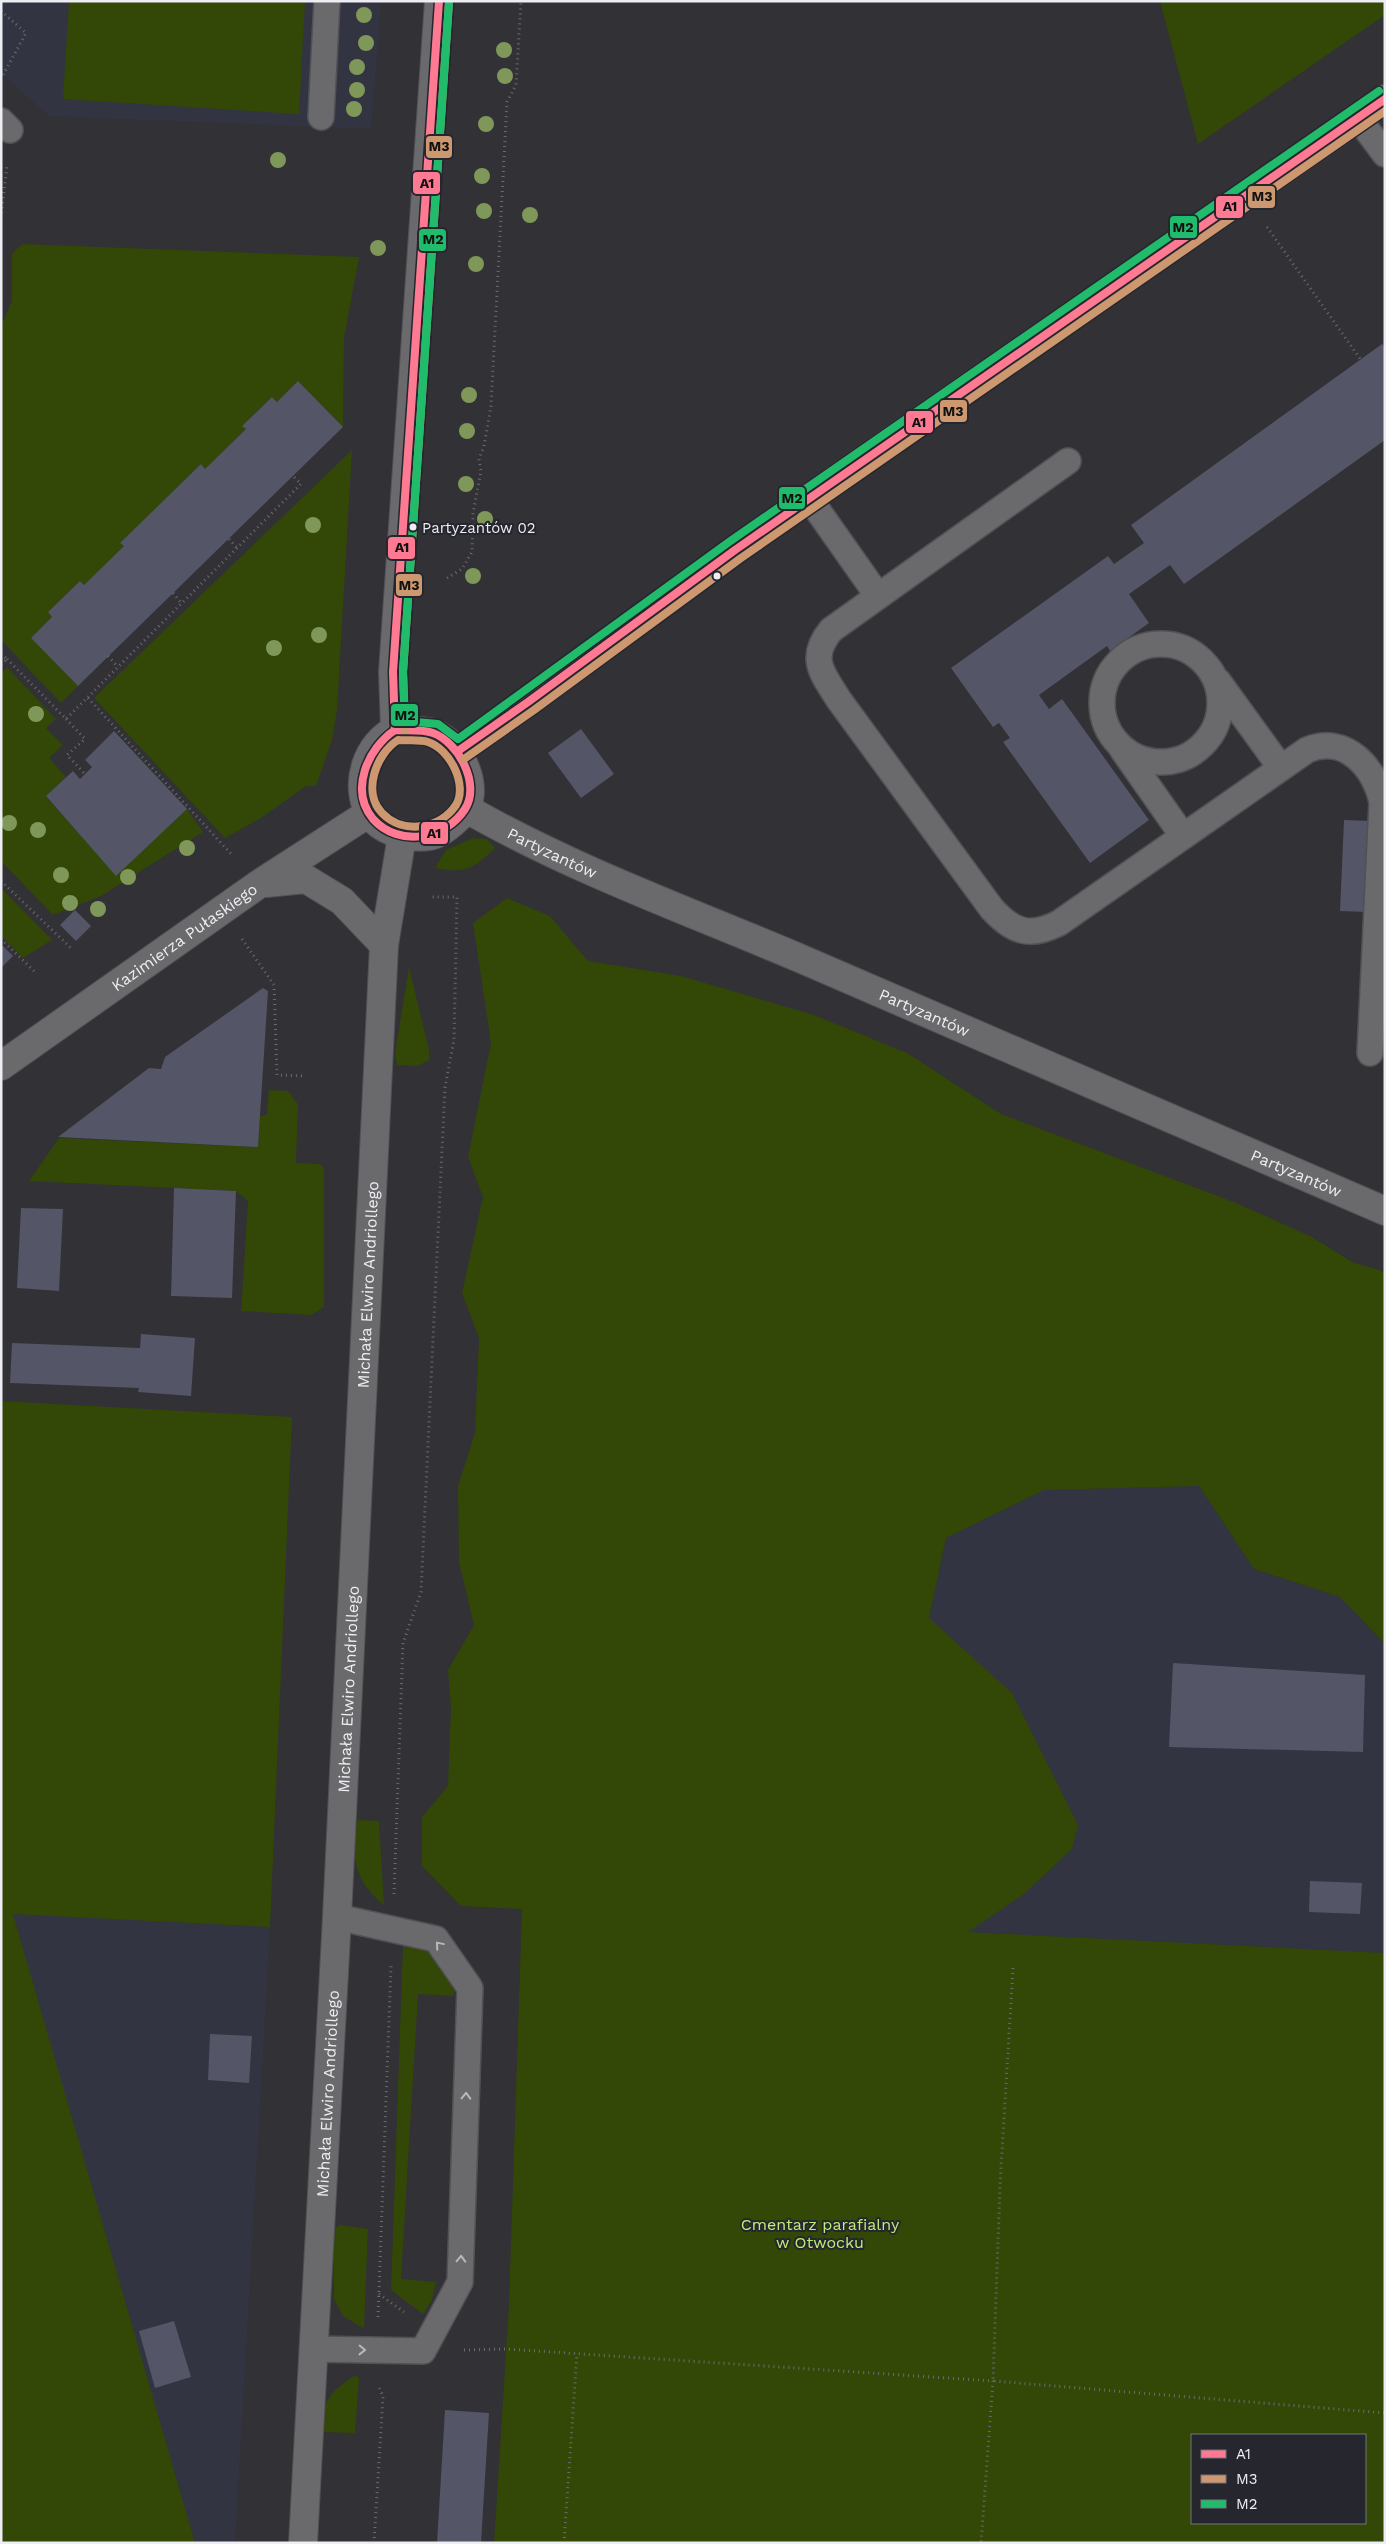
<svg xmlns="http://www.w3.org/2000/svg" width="1386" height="2544" viewBox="0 0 1386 2544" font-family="'Work Sans',sans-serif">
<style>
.built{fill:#333441}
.green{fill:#334707;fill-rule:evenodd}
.building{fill:#545566}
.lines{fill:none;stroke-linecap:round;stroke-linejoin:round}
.service-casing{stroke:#505055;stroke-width:28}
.minor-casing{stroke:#505055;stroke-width:30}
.tertiary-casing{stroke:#505055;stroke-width:30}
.path{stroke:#6c6c70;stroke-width:3;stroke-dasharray:1 4;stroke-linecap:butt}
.service{stroke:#6a6a6d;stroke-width:25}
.minor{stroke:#6a6a6d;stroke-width:28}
.tertiary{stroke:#6a6a6d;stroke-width:28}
.bus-1-casing{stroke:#25262e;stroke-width:11}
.bus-2-casing{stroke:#25262e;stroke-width:11}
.bus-3-casing{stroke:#25262e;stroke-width:11}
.bus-1{stroke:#fe7a93;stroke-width:8}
.bus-2{stroke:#cd976f;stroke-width:8}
.bus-3{stroke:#20bc6c;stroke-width:8}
.tree{fill:#7f985a}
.oneway{stroke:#b9b9bd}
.bus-dot{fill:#edeef3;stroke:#25262e;stroke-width:2}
.labels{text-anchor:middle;stroke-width:4;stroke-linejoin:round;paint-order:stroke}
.bus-label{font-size:15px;fill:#edeef3;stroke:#25262e;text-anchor:start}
.street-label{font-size:16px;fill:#edeef3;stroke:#25262e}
.park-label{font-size:16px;fill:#beed78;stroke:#25262e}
.line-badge{stroke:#25262e;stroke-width:2}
.pale-badge-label{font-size:14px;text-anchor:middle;font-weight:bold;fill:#111}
</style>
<rect width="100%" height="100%" fill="#313136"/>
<g class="built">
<polygon points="1,1 381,1 371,129 49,116 1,73"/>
<polygon points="1199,1486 1254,1569 1340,1597 1385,1644 1385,1953 967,1932 1024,1894 1072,1849 1078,1825 929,1618 946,1538 1044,1490"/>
<polygon points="12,1913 270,1927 235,2543 195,2543"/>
</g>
<g class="green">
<polygon points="69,1 305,2 299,114 63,99"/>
<polygon points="1160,1 1385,1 1385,15 1198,144"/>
<polygon points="23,244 359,257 344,338 343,427 298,381 277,402 272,397 243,425 246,429 205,469 201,464 120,543 124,546 84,585 80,581 48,612 52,617 31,638 78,686 61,703 1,640 1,326 12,301 12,253"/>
<polygon points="352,450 337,710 332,740 316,786 306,786 261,818 225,838 94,698"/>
<polygon points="7,667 56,719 46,728 63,745 49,758 66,777 46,797 116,875 187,809 203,832 101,896 53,915 1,861 1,674"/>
<path d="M473,838l14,1 8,9c-22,21 -30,26 -60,20l11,-18z"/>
<polygon points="1,888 52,940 23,958 1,935"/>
<path d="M507,898l43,18 38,45 93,15 133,39 93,38 94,61 235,89 76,34 42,26 26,7 5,4v370l-45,-47 -86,-28 -55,-83 -155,4 -98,48 -17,80 83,75 66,132 -6,24 -48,45 -56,38 417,21v590h-891l15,-239 13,-395 -61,-3 -39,-40v-49l26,-31 3,-79 -3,-37 26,-45 -15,-63 -1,-76 17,-53 4,-95 -17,-45 21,-96 -15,-40 23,-114 -18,-120zM1192,2435h173v88h-173z"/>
<polygon points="409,967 429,1050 429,1060 418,1066 397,1065 395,1054"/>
<polygon points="269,1090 288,1091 298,1104 296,1163 320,1164 324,1168 324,1307 311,1315 241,1311 248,1201 236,1191 29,1181 59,1138 258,1147 260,1116 267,1115"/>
<polygon points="1,1401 292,1417 270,1927 13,1914 195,2543 1,2543"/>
<path d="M358,1820l21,1 5,84c-29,-23 -35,-50 -26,-85z"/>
<polygon points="411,1942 436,1957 455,1982 454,1996 418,1994 401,2279 436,2282 432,2300 423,2314 391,2290 403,1945"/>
<polygon points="340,2225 368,2229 364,2329 343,2316 334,2299 333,2230"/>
<path d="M356,2375l3,3 -4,55 -35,-1c3,-32 9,-40 36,-57z"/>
</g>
<g class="building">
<polygon points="1382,344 1385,347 1385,440 1184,584 1170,565 1129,594 1149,623 1110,651 1107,646 1039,695 1049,709 1062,699 1149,820 1090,863 1003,742 1010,738 999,723 993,727 951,668 1108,556 1114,564 1144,543 1131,525"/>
<polygon points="298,381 343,427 78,686 31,638 52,617 48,612 80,581 84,585 124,546 120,543 201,464 205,469 246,429 242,426 272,397 277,402"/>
<polygon points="581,729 614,774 581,798 548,753"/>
<polygon points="114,731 187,809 116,876 46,796 73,771 80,779 92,767 85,760"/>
<polygon points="1344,820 1371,821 1367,912 1340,911"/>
<polygon points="75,910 91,926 76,941 60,925"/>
<polygon points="3,946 13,956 1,968 1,948"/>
<polygon points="263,988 268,991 258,1147 58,1137 149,1068 161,1069 165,1057"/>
<polygon points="174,1188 236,1191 232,1298 171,1296"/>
<polygon points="21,1208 63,1209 59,1291 17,1288"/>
<polygon points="141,1334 195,1338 191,1396 138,1392 139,1388 10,1383 12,1343 140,1348"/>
<polygon points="1173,1663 1365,1675 1363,1752 1169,1747"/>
<polygon points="1310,1881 1362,1883 1360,1914 1309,1912"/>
<polygon points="210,2034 252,2036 249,2083 208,2080"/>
<polygon points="174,2321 191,2377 155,2388 139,2331"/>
<polygon points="445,2410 489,2413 481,2543 437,2543"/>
</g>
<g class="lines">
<g class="service-casing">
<g id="service">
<polyline points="321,117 327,1"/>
<polyline points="1358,118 1385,154"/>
<polyline points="1,121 10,130"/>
<path d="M1068,461l-237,169c-23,28 -9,43 8,70l153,209c21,23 38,29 67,14l248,-173c39,-16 67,17 75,52l-12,251"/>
<polyline points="809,498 878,596"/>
<circle cx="1161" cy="703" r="59"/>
<polyline points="1218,681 1281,768"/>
<polyline points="1122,749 1183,836"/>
<polyline points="313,2349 423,2351 460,2282 470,1988 436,1939 337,1917"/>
</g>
</g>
<g class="minor-casing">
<g id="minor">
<path d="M458,751c95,-63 184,-135 277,-201 215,-152 434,-299 650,-451"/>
<path id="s1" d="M467,809c105,60 219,101 330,148 196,85 392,170 588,254"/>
<polyline points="266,883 306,879 342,901 384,945"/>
<path id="s2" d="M1,1066l258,-182 110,-71"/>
</g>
</g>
<g class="tertiary-casing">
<g id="tertiary">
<polyline points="395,730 393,672 439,1"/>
<path d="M395,730c12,1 27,0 38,3 28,10 50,59 28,82 -8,8 -20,19 -31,21 -20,3 -51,-4 -61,-24 -15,-29 -2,-68 26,-82z"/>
<path id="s3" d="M303,2543l34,-626 47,-972 18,-109"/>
</g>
</g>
<g class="path">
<polyline points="1,11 26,33 3,75"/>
<polyline points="1,218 7,165"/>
<polyline points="1267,227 1361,360"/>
<polyline points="1,301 1,303"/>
<polyline points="229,539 237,548"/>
<polyline points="447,578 462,569 472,552 473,513 481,471 479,459 484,446 491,406 507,102 516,85 521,1"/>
<polyline points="173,593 182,604"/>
<polyline points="1,654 7,659 1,665"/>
<polyline points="108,656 118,667"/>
<polyline points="7,659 66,719 301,484 293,476"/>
<polyline points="88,698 232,855"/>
<polyline points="66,719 85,739 67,755 85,774"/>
<polyline points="1,881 72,949"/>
<polyline points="1,939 35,972"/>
<polyline points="242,939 274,985 277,1075 305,1076"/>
<polyline points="394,1894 403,1643 421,1592 445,1087 454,1040 457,897 430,897"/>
<polyline points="1013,1968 1000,2185 993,2381 1385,2413"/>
<polyline points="379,2294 404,2312"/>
<polyline points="378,2317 391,1966"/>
<polyline points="464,2350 506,2349 993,2381 981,2543"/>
<polyline points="374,2543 383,2396 378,2385"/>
<polyline points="564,2543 577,2354"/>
</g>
<use href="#service" class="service"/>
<use href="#minor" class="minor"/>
<use href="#tertiary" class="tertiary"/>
<g class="bus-1-casing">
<g id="bus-1">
<polyline points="395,730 393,672 439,1"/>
<path d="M395,730c12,1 26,-1 38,3 25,9 48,51 32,76 -19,30 -66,39 -92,10 -24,-29 -5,-71 22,-89z"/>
<polyline points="458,751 528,702 735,550 1385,99"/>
</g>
</g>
<g class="bus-2-casing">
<g id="bus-2">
<polyline points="405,730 403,672 449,2"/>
<path d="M398,740c9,1 21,-1 30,2 22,7 40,43 28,63 -16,24 -53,30 -74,8 -20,-21 -6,-59 16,-73z"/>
<polyline points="464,759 534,710 741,558 1385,111"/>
</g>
</g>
<g class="bus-3-casing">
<polyline id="bus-3" points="449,2 403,672 405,721 438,724 458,739 729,542 1379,91"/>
</g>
<use href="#bus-1" class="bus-1"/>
<use href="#bus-2" class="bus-2"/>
<use href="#bus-3" class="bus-3"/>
</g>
<g class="tree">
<circle cx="364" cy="15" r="8"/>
<circle cx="366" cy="43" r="8"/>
<circle cx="504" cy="50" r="8"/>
<circle cx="357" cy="67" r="8"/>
<circle cx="505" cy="76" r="8"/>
<circle cx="357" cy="90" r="8"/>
<circle cx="354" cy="109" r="8"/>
<circle cx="486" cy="124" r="8"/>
<circle cx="278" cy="160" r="8"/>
<circle cx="482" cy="176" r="8"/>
<circle cx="484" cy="211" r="8"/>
<circle cx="530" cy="215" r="8"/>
<circle cx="378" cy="248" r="8"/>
<circle cx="476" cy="264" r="8"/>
<circle cx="469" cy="395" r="8"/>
<circle cx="467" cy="431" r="8"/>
<circle cx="466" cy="484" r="8"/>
<circle cx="485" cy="519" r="8"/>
<circle cx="313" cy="525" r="8"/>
<circle cx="473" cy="576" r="8"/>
<circle cx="319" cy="635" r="8"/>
<circle cx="274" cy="648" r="8"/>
<circle cx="36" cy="714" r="8"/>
<circle cx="9" cy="823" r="8"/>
<circle cx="38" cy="830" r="8"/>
<circle cx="187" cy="848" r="8"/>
<circle cx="61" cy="875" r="8"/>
<circle cx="128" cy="877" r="8"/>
<circle cx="70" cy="903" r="8"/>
<circle cx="98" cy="909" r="8"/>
</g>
<defs><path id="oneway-chevron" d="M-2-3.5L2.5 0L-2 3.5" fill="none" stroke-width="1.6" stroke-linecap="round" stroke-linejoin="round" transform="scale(1.25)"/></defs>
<g class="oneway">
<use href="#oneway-chevron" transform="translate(439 1945) rotate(-130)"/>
<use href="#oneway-chevron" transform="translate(466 2096) rotate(-88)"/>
<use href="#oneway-chevron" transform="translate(461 2259) rotate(-88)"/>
<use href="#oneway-chevron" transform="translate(362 2350) rotate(1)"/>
</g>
<g class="bus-dot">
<circle cx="413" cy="527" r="4.5"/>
<circle cx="717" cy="576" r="4.5"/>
</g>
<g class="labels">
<g class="bus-label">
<text x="422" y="533">Partyzantów 02</text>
</g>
<g class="street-label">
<text dy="6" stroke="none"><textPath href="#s1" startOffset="96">Partyzantów</textPath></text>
<text dy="6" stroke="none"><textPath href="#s2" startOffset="224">Kazimierza Pułaskiego</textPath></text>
<text dy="6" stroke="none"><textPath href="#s1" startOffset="501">Partyzantów</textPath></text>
<text dy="6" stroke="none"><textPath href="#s1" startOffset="906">Partyzantów</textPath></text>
<text dy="6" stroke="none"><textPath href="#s3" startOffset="1260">Michała Elwiro Andriollego</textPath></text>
<text dy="6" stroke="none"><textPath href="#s3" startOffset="855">Michała Elwiro Andriollego</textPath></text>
<text dy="6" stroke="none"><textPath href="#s3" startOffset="450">Michała Elwiro Andriollego</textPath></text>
</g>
<g class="park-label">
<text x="820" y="2230">Cmentarz parafialny<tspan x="820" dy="18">w Otwocku</tspan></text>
</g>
</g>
<g class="line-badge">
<rect x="425" y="135" width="28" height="24" rx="5" fill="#cd976f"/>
<rect x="412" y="171" width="29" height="24" rx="5" fill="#fe7a93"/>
<rect x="1247" y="185" width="29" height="24" rx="5" fill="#cd976f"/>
<rect x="1215" y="195" width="29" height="24" rx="5" fill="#fe7a93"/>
<rect x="1169" y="215" width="29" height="24" rx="5" fill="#20bc6c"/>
<rect x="418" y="228" width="29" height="24" rx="5" fill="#20bc6c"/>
<rect x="939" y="399" width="29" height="24" rx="5" fill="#cd976f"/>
<rect x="905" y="410" width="29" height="24" rx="5" fill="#fe7a93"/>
<rect x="778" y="486" width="28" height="24" rx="5" fill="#20bc6c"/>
<rect x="387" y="536" width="29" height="24" rx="5" fill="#fe7a93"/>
<rect x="395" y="573" width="28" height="24" rx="5" fill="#cd976f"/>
<rect x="390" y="703" width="29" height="24" rx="5" fill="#20bc6c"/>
<rect x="420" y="821" width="29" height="24" rx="5" fill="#fe7a93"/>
</g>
<g class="pale-badge-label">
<text x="439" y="151">M3</text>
<text x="427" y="188">A1</text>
<text x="1262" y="201">M3</text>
<text x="1230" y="211">A1</text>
<text x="1183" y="232">M2</text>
<text x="433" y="244">M2</text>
<text x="953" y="416">M3</text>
<text x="919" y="427">A1</text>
<text x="792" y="503">M2</text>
<text x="402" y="552">A1</text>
<text x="409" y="590">M3</text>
<text x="405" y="720">M2</text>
<text x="434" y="838">A1</text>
</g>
<rect width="1386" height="2544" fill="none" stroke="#edeef3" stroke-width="5"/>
<rect x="1191" y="2434" width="175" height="90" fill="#25262e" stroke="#75767d"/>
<rect x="1201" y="2450" width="25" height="8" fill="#fe7a93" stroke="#75767d"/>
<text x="1236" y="2459" font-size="15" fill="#edeef3">A1</text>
<rect x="1201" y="2475" width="25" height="8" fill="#cd976f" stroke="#75767d"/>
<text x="1236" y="2484" font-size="15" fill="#edeef3">M3</text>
<rect x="1201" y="2500" width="25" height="8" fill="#20bc6c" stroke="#75767d"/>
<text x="1236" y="2509" font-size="15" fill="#edeef3">M2</text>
</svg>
